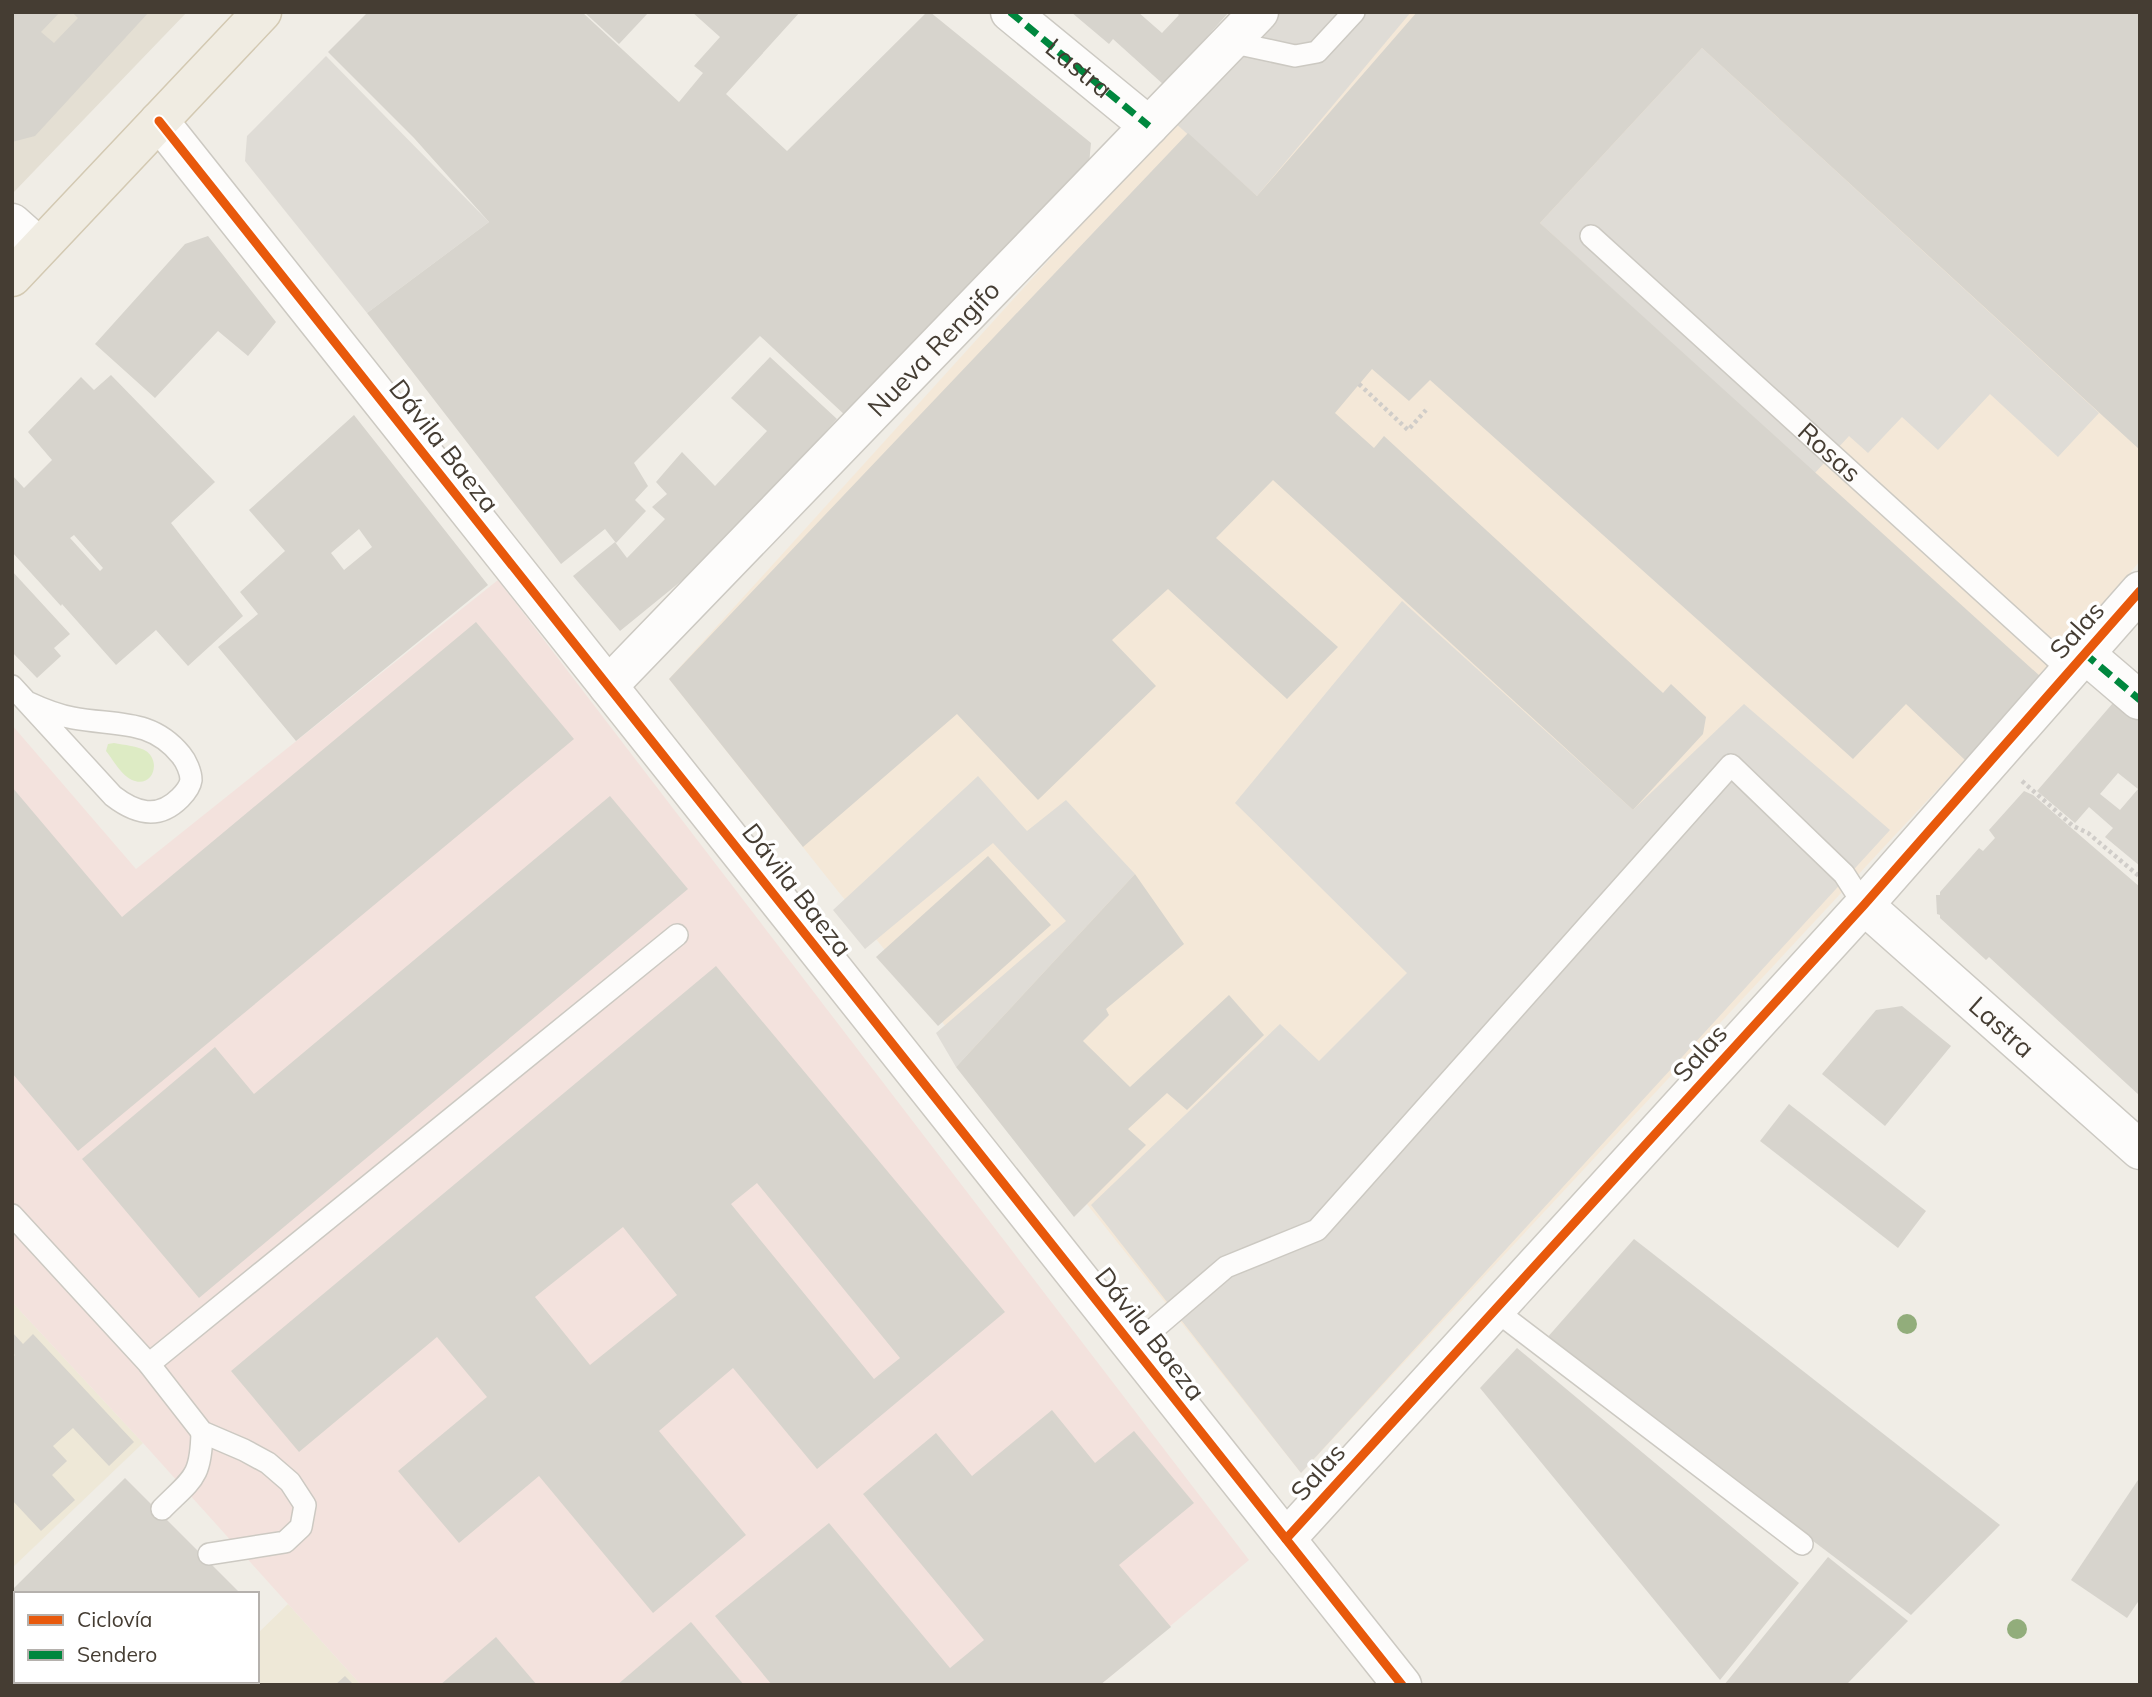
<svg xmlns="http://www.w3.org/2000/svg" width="2152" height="1697" viewBox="0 0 2152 1697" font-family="Mulish,sans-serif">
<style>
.residential{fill:#e4dfd3}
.commercial{fill:#f4e8d8}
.education{fill:#eee8d7}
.medical{fill:#f3e2dd}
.green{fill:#ddebc4}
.parking{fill:#dfdcd6}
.building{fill:#d7d4cd;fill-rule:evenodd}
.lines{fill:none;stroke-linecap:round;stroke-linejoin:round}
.lane-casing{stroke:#ccc9c2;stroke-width:24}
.street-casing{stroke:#ccc9c2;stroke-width:41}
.primary-casing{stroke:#d3c9b2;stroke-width:41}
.path{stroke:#d0cdc9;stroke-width:4.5;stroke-dasharray:3.5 3.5;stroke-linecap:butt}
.lane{stroke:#fdfcfb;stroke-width:21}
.street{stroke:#fdfcfb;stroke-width:38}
.primary{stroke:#f0ece2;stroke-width:38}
.quiet{stroke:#00873e;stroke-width:7;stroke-dasharray:14 7;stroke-linecap:butt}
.cycleway-casing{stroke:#fff;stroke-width:13}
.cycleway{stroke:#e8590c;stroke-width:9}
.tree{fill:#92ad7b}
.labels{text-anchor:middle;stroke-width:7;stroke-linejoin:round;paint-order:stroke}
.street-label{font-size:26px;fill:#453d33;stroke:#fff}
</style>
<rect width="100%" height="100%" fill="#f0ede6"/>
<polygon class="residential" points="12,12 187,12 12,194"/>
<polygon class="commercial" points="1279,12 2140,12 2140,561 2041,677 1965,760 1301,1473 669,679 1174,122"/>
<g class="education">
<polygon points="12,1302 143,1443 12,1568"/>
<polygon points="288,1604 361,1685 207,1685 210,1681 257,1681 257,1634"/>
</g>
<polygon class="medical" points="498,580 1249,1560 1100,1685 361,1685 143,1443 12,1302 12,725 136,869"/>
<path class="green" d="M114,743c10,2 24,3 32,8 16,11 6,38 -14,29 -11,-5 -18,-19 -26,-29l2,-7z"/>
<g class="parking">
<polygon points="1277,12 1411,12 1257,196 1174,122"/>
<polygon points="1702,48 2099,413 2058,457 1990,394 1938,450 1902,417 1868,453 1849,436 1814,474 1540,223"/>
<polygon points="326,56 489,222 367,313 245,161 247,136"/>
<polygon points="1402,601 1633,810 1744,704 1890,830 1301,1473 1091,1205 1280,1024 1319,1061 1407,973 1235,803"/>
<polygon points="978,776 1027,831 1066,800 1135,874 956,1067 936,1033 1066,921 993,843 865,949 833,910"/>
</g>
<g class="building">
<polygon points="12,12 60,12 41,32 54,43 78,18 72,12 149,12 35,136 12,142"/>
<polygon points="368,12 582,12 679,102 703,73 694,66 720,37 692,12 800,12 726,94 787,151 927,12 930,12 1091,143 1089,164 847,417 760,336 634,463 648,486 635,500 646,511 616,543 605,529 561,564 367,313 489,222 414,138 328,52"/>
<polygon points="584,12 649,12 619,44"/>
<polygon points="1071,12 1138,12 1162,33 1179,15 1176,12 1229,12 1164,85 1113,39 1109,44"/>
<polygon points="1417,12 2140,12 2140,450 1702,48 1540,223 2041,677 1965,760 1906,704 1853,759 1430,380 1409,401 1372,369 1335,413 1374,448 1384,436 1663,693 1671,684 1706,717 1703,734 1633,810 1273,480 1216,538 1338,647 1287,699 1168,589 1112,640 1156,686 1038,800 957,714 803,847 669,679 1188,133 1257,196"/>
<polygon points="208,236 276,322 248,356 218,331 155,398 95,344 185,244"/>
<polygon points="770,357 837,419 712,556 620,631 573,576 615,542 627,558 665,519 652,507 667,494 656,482 682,452 715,486 767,431 731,398"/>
<path d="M111,375l104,107 -44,41 72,93 -55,50 -32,-36 -40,35 -54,-61 -1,2 -49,-54v-77l12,13 28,-28 -24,-28 53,-55 13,13zM74,535l29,33 -3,3 -30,-33z"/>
<path d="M354,415l134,170 -192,156 -78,-94 40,-33 -18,-22 45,-41 -36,-41zM359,529l13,18 -28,23 -13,-17z"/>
<polygon points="12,571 70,634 54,648 61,656 37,678 12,652"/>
<polygon points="476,622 574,739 78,1151 12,1073 12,787 122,917"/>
<path d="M2140,699v167l-35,-29 8,-9 -24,-21 -14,16 -38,-32 76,-88 17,-1zM2118,773l20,16 -18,21 -20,-16z"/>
<polygon points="2024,791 2033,795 2140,887 2140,1096 1989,957 1986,960 1940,918 1940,915 1937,914 1936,895 1940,895 1940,892 1979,848 1983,851 1995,838 1989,830"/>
<polygon points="610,796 688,889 199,1298 82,1159 215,1047 254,1094"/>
<polygon points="988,856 1051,925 938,1026 876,957"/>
<polygon points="1135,874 1184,944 1106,1009 1109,1015 1083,1041 1130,1087 1229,995 1264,1035 1187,1110 1167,1093 1128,1129 1146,1145 1074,1217 956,1067"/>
<path d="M716,966l289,346 -188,157 -84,-101 -74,63 87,104 -93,78 -114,-137 -80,67 -61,-72 89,-74 -50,-60 -138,115 -68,-81zM757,1183l143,175 -26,21 -143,-175zM623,1227l54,68 -87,70 -55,-68z"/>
<polygon points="1902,1006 1951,1046 1885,1126 1822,1074 1876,1010"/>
<polygon points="1789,1104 1926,1211 1898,1248 1760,1141"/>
<polygon points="1634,1239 2000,1525 1911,1615 1546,1339"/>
<polygon points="12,1332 23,1344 33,1334 134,1442 109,1466 73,1428 53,1446 67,1461 52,1475 75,1500 41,1531 12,1500 12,1357 15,1355 12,1353"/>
<polygon points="1517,1348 1799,1583 1720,1680 1480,1388"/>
<polygon points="1052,1410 1095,1463 1134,1431 1194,1503 1119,1565 1171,1627 1100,1685 772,1685 715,1616 829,1523 950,1668 984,1640 863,1494 936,1433 972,1476"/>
<polygon points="2140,1477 2140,1599 2127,1618 2071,1580"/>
<polygon points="125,1478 241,1594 16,1594 16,1681 184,1681 181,1685 12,1685 12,1590"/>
<polygon points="1828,1557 1908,1621 1846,1685 1724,1685"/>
<polygon points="691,1622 744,1685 617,1685"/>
<polygon points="496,1637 537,1685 440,1685"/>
<polygon points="345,1676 354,1685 335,1685"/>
</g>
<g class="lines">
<g class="lane-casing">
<g id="lane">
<polyline points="1230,42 1295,56 1317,52 1354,12"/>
<path id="s1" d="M1591,236l478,434"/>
<path d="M12,686l101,110c22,17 45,24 67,2 5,-5 10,-11 11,-18 0,-8 -5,-19 -10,-25 -30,-37 -66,-29 -108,-37 -17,-3 -31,-9 -46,-16"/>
<polyline points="12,1215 149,1364 202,1432 244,1450 268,1463 290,1482 305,1505 301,1527 285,1542 209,1554"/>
<polyline points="1495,1310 1802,1544"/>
<polyline points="1136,1350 1156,1327 1226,1267 1317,1230 1731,765 1844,874 1864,905"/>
<polyline points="149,1364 677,935"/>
<path d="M162,1509c31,-31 39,-31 40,-77"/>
</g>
</g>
<g class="street-casing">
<g id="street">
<path id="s2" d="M1010,12l139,114"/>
<polyline points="159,121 1402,1685"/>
<polyline points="12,223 39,247"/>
<polyline points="2084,653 2139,700"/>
<path id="s3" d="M608,686l651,-674"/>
<path id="s4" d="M1864,905l276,245"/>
<polyline points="1286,1539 1864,905 2140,591"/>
</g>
</g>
<g class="primary-casing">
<polyline id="primary" points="12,277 262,12"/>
</g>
<g class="path">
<polyline points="1359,384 1408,430 1426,410"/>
<polyline points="2022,781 2073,826 2088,833 2140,877"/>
</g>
<use href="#lane" class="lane"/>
<use href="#street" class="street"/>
<use href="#primary" class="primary"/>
<g class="quiet">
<polyline points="1010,12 1149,126"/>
<polyline points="2084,653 2140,700"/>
</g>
<g class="cycleway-casing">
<g id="cycleway">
<polyline points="159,121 1402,1685"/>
<polyline points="1286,1539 1864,905 2140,591"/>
</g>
</g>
<use href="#cycleway" class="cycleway"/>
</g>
<g class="tree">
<circle cx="1907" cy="1324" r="10"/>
<circle cx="2017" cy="1629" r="10"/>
</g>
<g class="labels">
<g class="street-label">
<text dy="9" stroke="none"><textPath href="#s2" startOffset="89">Lastra</textPath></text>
<text dy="9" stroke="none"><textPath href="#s3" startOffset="469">Nueva Rengifo</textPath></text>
<text transform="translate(444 446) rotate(52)" y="9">Dávila Baeza</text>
<text dy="9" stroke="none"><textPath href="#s1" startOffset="322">Rosas</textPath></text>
<text transform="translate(2077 630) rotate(-48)" y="9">Salas</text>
<text transform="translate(797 890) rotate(52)" y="9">Dávila Baeza</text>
<text dy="9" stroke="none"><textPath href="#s4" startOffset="184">Lastra</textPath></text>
<text transform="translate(1700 1053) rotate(-48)" y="9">Salas</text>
<text transform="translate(1150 1334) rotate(52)" y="9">Dávila Baeza</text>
<text transform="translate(1318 1472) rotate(-48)" y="9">Salas</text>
</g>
</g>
<rect width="2152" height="1697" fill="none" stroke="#453d33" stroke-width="28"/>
<rect x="14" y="1592" width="245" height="91" fill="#ffffff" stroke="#b5b1ad" stroke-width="2"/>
<rect x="28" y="1615" width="35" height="10" fill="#e8590c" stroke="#b5b1ad" stroke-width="2"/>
<text x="77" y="1627" font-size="21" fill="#453d33">Ciclovía</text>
<rect x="28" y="1650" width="35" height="10" fill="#00873e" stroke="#b5b1ad" stroke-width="2"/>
<text x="77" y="1662" font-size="21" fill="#453d33">Sendero</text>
</svg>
